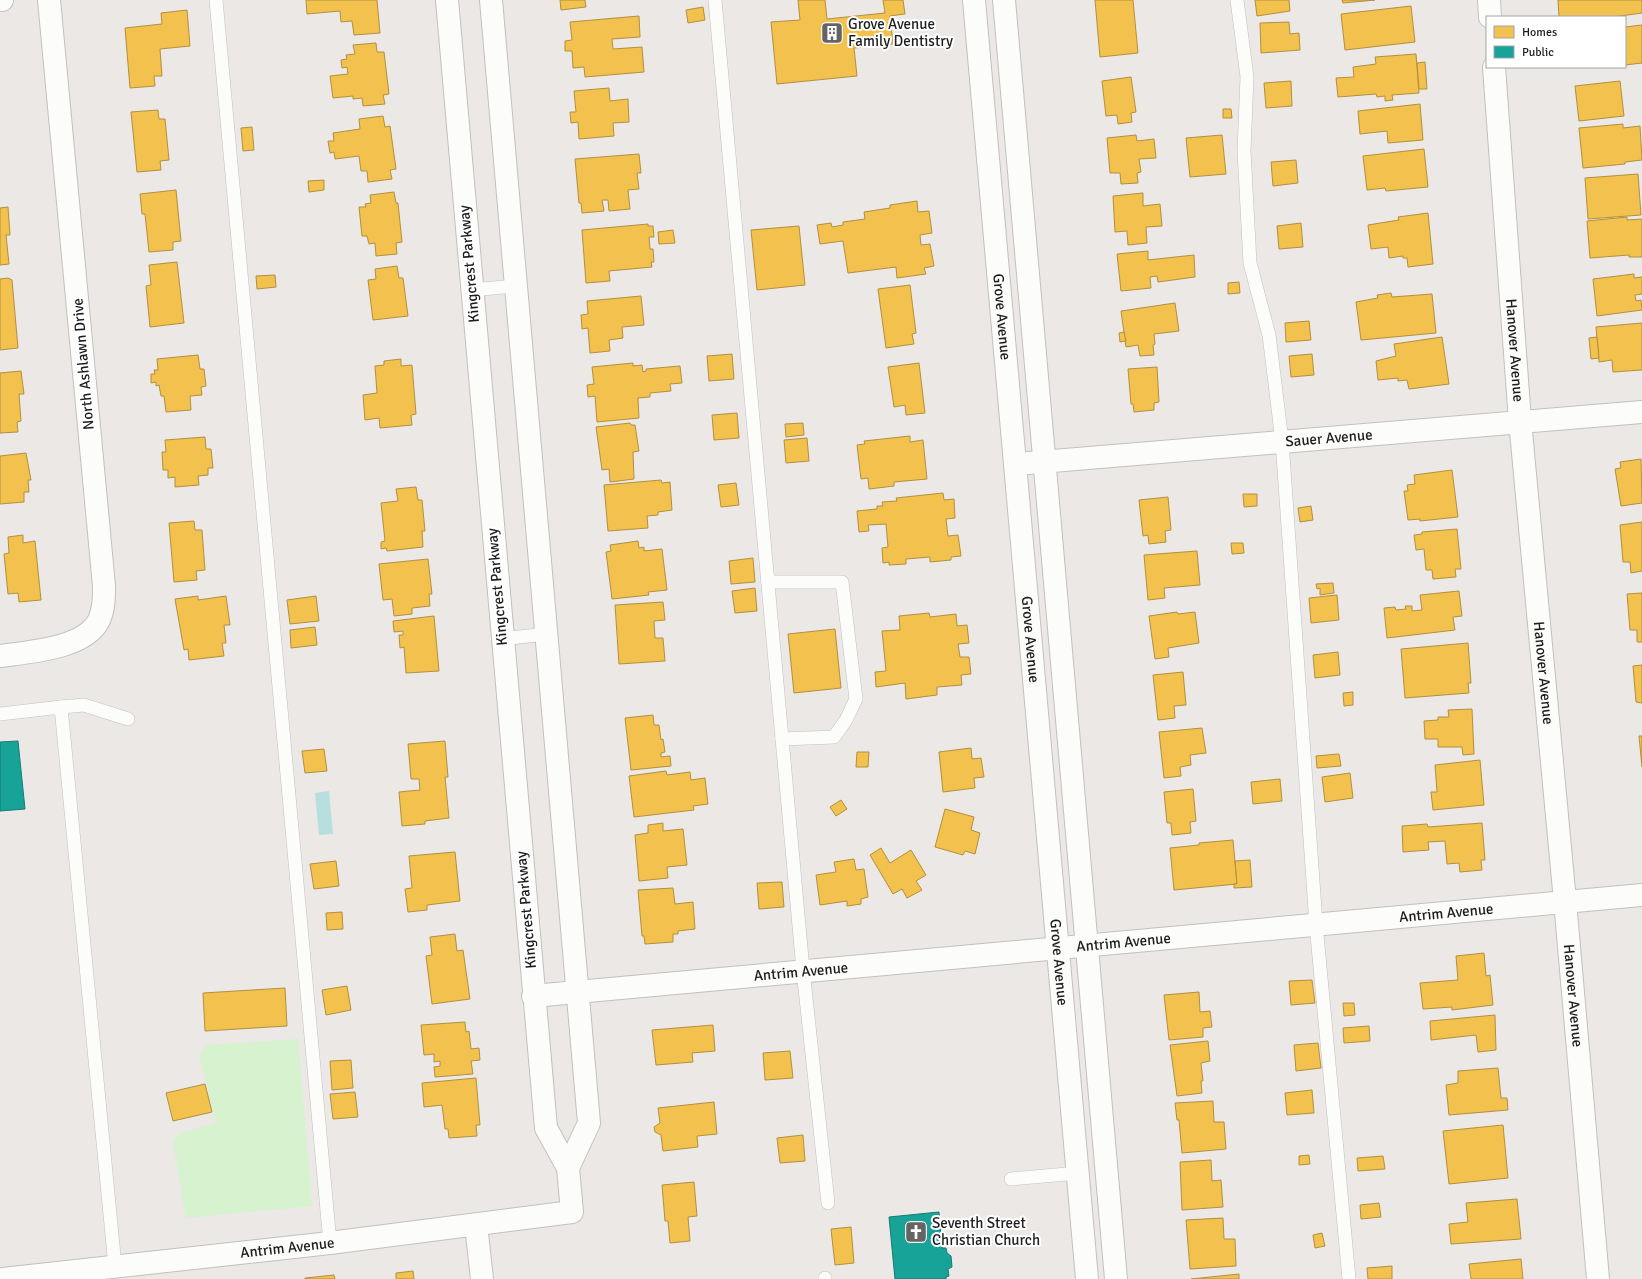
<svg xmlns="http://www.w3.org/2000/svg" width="1642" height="1279" viewBox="0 0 1642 1279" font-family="Signika,sans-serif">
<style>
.park{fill:#d6f2cf}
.water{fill:#b8dfdf}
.homes{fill:#f2c14e;stroke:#b2903f}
.public{fill:#17a398;stroke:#197b73}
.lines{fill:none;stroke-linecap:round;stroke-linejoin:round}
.service-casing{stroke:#c2c1c0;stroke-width:14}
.minor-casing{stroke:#c2c1c0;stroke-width:24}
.tertiary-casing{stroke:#c2c1c0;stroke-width:24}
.service{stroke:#fcfcfb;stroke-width:13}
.minor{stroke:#fcfcfb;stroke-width:22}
.tertiary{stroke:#fcfcfb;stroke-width:22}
.labels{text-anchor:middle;stroke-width:4;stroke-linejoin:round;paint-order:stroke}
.poi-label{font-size:15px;fill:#1d1d1d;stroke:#fff;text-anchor:start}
.street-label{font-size:15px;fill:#1d1d1d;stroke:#fff}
</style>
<rect width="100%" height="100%" fill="#ebe8e5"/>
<polygon class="park" points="298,1039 312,1206 186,1218 173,1142 180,1133 216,1123 199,1055 207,1045"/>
<polygon class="water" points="329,791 333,834 319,835 315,793"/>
<g class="homes">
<polygon points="306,0 377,0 380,33 354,35 352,21 341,22 340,11 307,14"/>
<polygon points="560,0 585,0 586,7 561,10"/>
<polygon points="798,0 825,0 827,19 885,13 883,0 903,0 905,14 890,16 893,44 854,48 857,76 777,84 771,22 800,20"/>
<polygon points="1095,0 1133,0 1138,53 1100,57"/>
<polygon points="1255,0 1289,0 1290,11 1257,16"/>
<polygon points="1342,0 1375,0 1343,3"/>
<polygon points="1558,0 1642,0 1642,13 1613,17 1559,17"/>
<polygon points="1411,6 1415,42 1345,50 1341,14"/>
<polygon points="703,7 705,20 688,23 686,10"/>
<polygon points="187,10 190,46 160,49 162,76 154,76 155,86 130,88 125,28 162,24 161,13"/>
<polygon points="639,16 640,37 612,39 613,49 642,47 644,72 585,77 584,67 573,68 572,51 565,51 565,41 572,40 570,22"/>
<polygon points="1289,22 1290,34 1299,33 1300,50 1261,53 1260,23"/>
<polygon points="1642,25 1642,63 1625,65 1625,27"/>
<polygon points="376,43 377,52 384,52 389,94 383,95 385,104 363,106 362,98 353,99 353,96 333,98 330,76 348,74 347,67 342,68 341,60 347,59 346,55 355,54 353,45"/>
<polygon points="1416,54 1419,93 1392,95 1393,100 1385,101 1385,96 1377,97 1376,94 1338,97 1336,78 1354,77 1353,67 1376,64 1375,57"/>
<polygon points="1425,62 1427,89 1419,89 1417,63"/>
<polygon points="1131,77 1136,112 1131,113 1132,122 1118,124 1117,115 1106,116 1102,81"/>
<polygon points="1291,81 1292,106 1266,108 1264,83"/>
<polygon points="1620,81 1624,116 1579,121 1575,86"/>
<polygon points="609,88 610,101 628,99 629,122 613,123 614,136 579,139 578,122 571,123 570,112 576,112 574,91"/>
<polygon points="1420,104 1423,140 1388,143 1387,131 1360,134 1358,111"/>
<polygon points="1223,109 1231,109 1232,118 1223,118"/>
<polygon points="158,110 159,119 165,119 169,160 160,161 161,170 137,172 131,112"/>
<polygon points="383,116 385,127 390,126 396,169 390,170 392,179 368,182 367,171 361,171 359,156 335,159 334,152 330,153 328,141 334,141 333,133 360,129 359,119"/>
<polygon points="1623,124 1623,128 1640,126 1642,160 1625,162 1625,164 1583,168 1579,128"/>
<polygon points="252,127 254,150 243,151 241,128"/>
<polygon points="1136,135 1137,141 1154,139 1156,158 1139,159 1141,172 1137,173 1138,183 1121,184 1120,173 1110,173 1107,138"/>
<polygon points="1222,135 1226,174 1190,177 1186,138"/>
<polygon points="1424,149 1428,187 1386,191 1385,188 1367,190 1363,156"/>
<polygon points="639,154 641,173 637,173 639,189 628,190 630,209 609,211 608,200 602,200 604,211 582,213 581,203 579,203 575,159"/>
<polygon points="1296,160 1298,183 1273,186 1271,162"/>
<polygon points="1638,174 1641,215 1588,219 1585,178"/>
<polygon points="324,180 324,190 309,192 308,181"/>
<polygon points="176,190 181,241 173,242 173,250 149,252 145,214 142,214 140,194"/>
<polygon points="394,192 396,203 398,203 402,242 396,243 397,254 376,256 375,243 369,244 367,236 362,236 359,207 366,207 365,204 371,203 370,195"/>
<polygon points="1143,193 1143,206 1160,204 1162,226 1146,227 1147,243 1128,245 1127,231 1115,232 1113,196"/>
<polygon points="917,201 918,212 929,211 932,233 920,235 921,245 930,244 934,266 924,268 926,274 897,278 896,267 848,273 843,241 820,244 817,225 831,223 832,227 843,225 843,222 865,219 864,212 890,208 890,205"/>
<polygon points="8,207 10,235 6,235 9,264 0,265 0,208"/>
<polygon points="1428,213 1433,264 1408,267 1407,258 1403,258 1403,256 1389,258 1388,247 1371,249 1368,225 1399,220 1398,217"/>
<polygon points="1627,217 1627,220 1642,219 1642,257 1629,257 1629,255 1590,258 1587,221"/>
<polygon points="1301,223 1303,247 1279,249 1277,226"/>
<polygon points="648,224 648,226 653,226 654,237 649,237 650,249 653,249 654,262 651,262 652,267 609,271 610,281 586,283 582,230"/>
<polygon points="799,226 805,285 757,290 751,230"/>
<polygon points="673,230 675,243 659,244 658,232"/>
<polygon points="1148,251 1148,260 1194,255 1195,277 1158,282 1157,276 1150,277 1151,288 1121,291 1117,254"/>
<polygon points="177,262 184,323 150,327 146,286 151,285 149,265"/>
<polygon points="397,266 399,278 403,278 408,316 373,320 368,280 376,279 375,269"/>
<polygon points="1634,274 1634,278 1642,277 1642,294 1635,295 1636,301 1641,300 1642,310 1597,316 1593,279"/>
<polygon points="275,275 276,287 257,289 256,276"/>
<polygon points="8,278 12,280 18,348 0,350 0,279"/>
<polygon points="1239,282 1240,293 1228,294 1228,283"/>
<polygon points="910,285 916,333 912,334 914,344 886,348 878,289"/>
<polygon points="1391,293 1392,297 1432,294 1436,333 1361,340 1356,302 1378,298 1377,295"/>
<polygon points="641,296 644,325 622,327 623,338 609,340 610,351 590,353 588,328 582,329 581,315 588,314 587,301"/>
<polygon points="1175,303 1179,331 1154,334 1155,344 1153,345 1154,355 1140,356 1138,345 1126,347 1121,311"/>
<polygon points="1309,321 1311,340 1286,342 1285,323"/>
<polygon points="1642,323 1642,370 1613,372 1612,360 1599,362 1596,327"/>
<polygon points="1124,332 1126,341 1120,342 1119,333"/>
<polygon points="1442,337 1449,384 1409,389 1407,380 1398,381 1398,378 1378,380 1376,361 1396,356 1394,344"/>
<polygon points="1597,337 1599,358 1591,359 1589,338"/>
<polygon points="732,354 734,379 709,381 707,356"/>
<polygon points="1312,354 1314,375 1291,377 1289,356"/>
<polygon points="198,355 200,369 204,369 206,386 201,387 202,395 190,396 191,410 166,412 164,396 161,396 159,385 156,386 156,382 151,383 151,374 155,374 154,370 158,370 157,359"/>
<polygon points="401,359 401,366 412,365 416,414 411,415 412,425 380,428 379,418 365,420 363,395 377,393 375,366 384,365 384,361"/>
<polygon points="633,363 633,366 642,365 643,372 646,371 646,369 680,366 682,383 670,384 671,391 650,393 650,397 638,398 639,418 597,422 595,396 588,397 587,385 594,384 592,367"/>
<polygon points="919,363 925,413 906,415 905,405 894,407 888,367"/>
<polygon points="1157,367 1159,402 1154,403 1154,410 1134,412 1133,404 1131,404 1128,369"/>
<polygon points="21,371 24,394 19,394 21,421 17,422 18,432 0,433 0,373"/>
<polygon points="737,413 739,438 714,440 712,415"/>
<polygon points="630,423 631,425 635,425 639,451 633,452 634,479 610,482 609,469 602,470 596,427"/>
<polygon points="803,423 804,435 786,437 785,424"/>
<polygon points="910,436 910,442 923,440 927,479 894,482 894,486 869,489 868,478 861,479 857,445 865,444 864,441"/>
<polygon points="205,437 206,449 211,449 213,468 208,468 208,475 198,476 199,485 175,487 175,477 168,478 168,470 163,470 162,452 166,452 165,440"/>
<polygon points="807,438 809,461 786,463 784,440"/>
<polygon points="26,453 31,480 28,480 29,492 24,492 24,502 0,504 0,456"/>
<polygon points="1641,459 1642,503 1621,506 1615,469 1621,468 1620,462"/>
<polygon points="1452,470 1458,517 1420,521 1420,519 1408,520 1404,491 1408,491 1407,485 1415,484 1414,475"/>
<polygon points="661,480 662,483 670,482 672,510 658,512 658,515 647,516 648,528 608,531 604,485"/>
<polygon points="736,483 739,505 721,507 718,485"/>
<polygon points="416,487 418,500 422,500 425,531 422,531 423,547 387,551 386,548 381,549 381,542 385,541 381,503 398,501 396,489"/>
<polygon points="943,493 944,500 954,499 955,518 946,519 948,536 958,535 961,556 951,557 951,560 930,562 930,557 906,559 906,564 889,565 889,562 883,563 882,548 888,547 886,524 868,525 869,531 859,532 857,511 877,509 877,506 883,506 882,502 897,501 896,498"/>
<polygon points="1243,494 1257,494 1257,506 1244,507"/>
<polygon points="1168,497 1171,530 1165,531 1166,542 1149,544 1148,535 1143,536 1139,500"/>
<polygon points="1311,506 1313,520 1300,522 1298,508"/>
<polygon points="194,521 195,530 202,530 205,570 196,571 197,580 174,582 169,523"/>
<polygon points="1642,522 1642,571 1631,573 1630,562 1623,562 1620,525"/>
<polygon points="1457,529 1461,569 1455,569 1456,577 1433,579 1432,570 1426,570 1424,549 1416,550 1414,535 1422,534 1422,532"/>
<polygon points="23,535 23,543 35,541 41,600 19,602 18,593 8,594 4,554 9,553 8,537"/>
<polygon points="638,541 639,548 644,547 644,551 662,549 667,590 648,592 649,595 612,599 606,552 611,551 610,545"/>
<polygon points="1231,543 1243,543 1244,553 1232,554"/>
<polygon points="1197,551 1200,585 1164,588 1165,598 1148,600 1144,555"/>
<polygon points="753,558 755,582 731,584 729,561"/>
<polygon points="428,559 432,594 429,594 430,606 412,608 412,614 394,616 392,599 383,600 379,564"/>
<polygon points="1333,583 1334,593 1320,595 1320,588 1317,589 1316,584"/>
<polygon points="755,588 757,611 735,613 732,591"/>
<polygon points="1459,591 1462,616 1453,617 1455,630 1387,638 1384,608 1395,607 1396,610 1406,609 1405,606 1412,606 1412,611 1422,610 1420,595"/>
<polygon points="1642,593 1642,642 1637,642 1637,630 1630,630 1627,594"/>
<polygon points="1337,595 1339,620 1311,623 1309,598"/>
<polygon points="198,596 198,600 226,596 230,625 224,625 226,643 222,643 224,656 189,660 188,649 184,650 175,599"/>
<polygon points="316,596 319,621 290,624 287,600"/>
<polygon points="663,602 665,620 654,621 655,638 663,638 665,661 619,664 615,605"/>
<polygon points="1177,612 1178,614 1195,612 1199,643 1168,648 1169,657 1155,659 1149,616"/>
<polygon points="929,613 930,617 956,614 957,626 967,625 969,643 958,644 960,657 969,657 971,674 961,675 962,685 937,687 937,695 906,699 905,683 876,687 875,672 886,671 882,631 900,630 899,616"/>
<polygon points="434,616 439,671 406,673 404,647 400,648 399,635 403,635 403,631 394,632 393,621"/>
<polygon points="315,627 317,645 291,648 290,630"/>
<polygon points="835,629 841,688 794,693 788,634"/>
<polygon points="1468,643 1471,683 1468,683 1469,693 1405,698 1401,649"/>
<polygon points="1338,652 1340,675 1315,678 1313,655"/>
<polygon points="1642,665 1642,703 1636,702 1633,666"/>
<polygon points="1183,672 1186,705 1174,706 1175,718 1158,720 1153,675"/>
<polygon points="1353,692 1353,705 1344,706 1343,693"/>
<polygon points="1472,709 1474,754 1463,755 1462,747 1438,747 1438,739 1425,739 1424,721 1438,720 1438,717 1449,717 1448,710"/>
<polygon points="653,715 654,725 659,725 661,740 663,739 665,752 661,753 661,757 670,756 671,766 631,770 625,718"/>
<polygon points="1202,728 1206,753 1190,755 1191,765 1180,767 1181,776 1164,778 1159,732"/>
<polygon points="1639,736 1642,736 1642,767"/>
<polygon points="445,741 448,777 445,777 449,818 425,821 425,824 402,826 399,792 420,790 419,779 411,779 408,744"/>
<polygon points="971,748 972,759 981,758 984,777 974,778 975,788 943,792 939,752"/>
<polygon points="324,749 327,771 305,773 302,751"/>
<polygon points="857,752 869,752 868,767 856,767"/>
<polygon points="1338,754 1339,754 1341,766 1317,768 1316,756"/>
<polygon points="1480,760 1484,805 1433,810 1431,792 1437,792 1435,765"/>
<polygon points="666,771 667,775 690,772 691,780 705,778 708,804 693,806 694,810 634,817 629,776"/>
<polygon points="1350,773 1353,798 1325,802 1322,777"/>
<polygon points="1280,779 1282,801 1253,804 1251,782"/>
<polygon points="1193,789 1196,821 1190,822 1191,833 1172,835 1171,823 1167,823 1164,792"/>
<polygon points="841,800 847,809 836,816 830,807"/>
<polygon points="945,809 974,817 971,830 980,833 975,854 965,851 963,855 935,847"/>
<polygon points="663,823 663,831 683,829 687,865 667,867 668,878 639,881 635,835 648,833 648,825"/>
<polygon points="1482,823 1485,860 1481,860 1482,870 1460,872 1459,863 1447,864 1445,841 1428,842 1429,850 1403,852 1402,826 1427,824 1428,827"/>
<polygon points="1233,840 1237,884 1174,890 1170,848 1199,845 1199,843"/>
<polygon points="881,848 890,863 911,850 926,875 916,881 922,890 907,898 902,889 893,894 870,855"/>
<polygon points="455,852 460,901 427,905 427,910 408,912 405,889 412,888 409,856"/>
<polygon points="854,859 856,870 864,869 868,897 861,899 861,904 847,906 847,901 820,905 816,875 836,872 834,862"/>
<polygon points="1250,860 1252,887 1234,888 1234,884 1237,884 1235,861"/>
<polygon points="336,861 339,886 314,889 310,864"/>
<polygon points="782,882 784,907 759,909 757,883"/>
<polygon points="673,888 675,904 693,902 695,929 678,931 678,934 673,934 673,942 645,944 644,936 642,936 638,890"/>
<polygon points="342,912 343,929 327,930 326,913"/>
<polygon points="455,934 457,951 463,950 470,999 432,1004 426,956 432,955 430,937"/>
<polygon points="1484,953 1486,976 1490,975 1493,1005 1452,1010 1452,1007 1423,1009 1420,983 1458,980 1456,956"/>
<polygon points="1312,980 1315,1003 1291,1005 1289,981"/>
<polygon points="347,986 351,1010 326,1015 322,990"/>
<polygon points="285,988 287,1026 205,1031 203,993"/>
<polygon points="1199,992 1200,1012 1210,1011 1212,1027 1203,1028 1203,1037 1169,1040 1164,995"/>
<polygon points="1343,1003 1354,1003 1355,1015 1344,1016"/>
<polygon points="1495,1015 1496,1050 1478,1052 1476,1035 1431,1040 1430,1021"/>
<polygon points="465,1022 466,1032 469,1031 471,1049 479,1048 480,1060 471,1061 473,1074 435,1077 434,1067 440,1066 440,1061 434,1062 434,1054 424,1055 421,1025"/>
<polygon points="713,1025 715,1051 692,1053 693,1062 656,1065 652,1030"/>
<polygon points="1369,1026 1370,1041 1344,1043 1343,1028"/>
<polygon points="1208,1041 1210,1061 1201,1063 1203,1081 1201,1081 1202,1093 1177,1096 1170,1045"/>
<polygon points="1318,1043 1321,1068 1296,1071 1294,1045"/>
<polygon points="790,1051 793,1078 765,1080 763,1053"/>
<polygon points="351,1060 353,1088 332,1090 330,1061"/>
<polygon points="1498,1068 1501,1098 1507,1098 1508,1110 1449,1115 1446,1085 1458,1083 1458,1071"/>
<polygon points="476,1078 480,1125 476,1125 477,1136 449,1138 448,1129 445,1129 442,1105 424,1107 422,1083"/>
<polygon points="205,1084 212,1112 173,1121 166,1093"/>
<polygon points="1312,1090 1314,1113 1287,1115 1285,1093"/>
<polygon points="355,1092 358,1117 333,1119 330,1094"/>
<polygon points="1213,1101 1214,1122 1224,1122 1226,1149 1182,1153 1179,1120 1177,1120 1175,1103"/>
<polygon points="714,1102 717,1134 697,1136 698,1147 663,1151 661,1135 655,1132 654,1127 660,1123 658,1108"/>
<polygon points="1503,1125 1508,1178 1449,1184 1443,1131"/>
<polygon points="803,1135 805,1161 780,1163 777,1138"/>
<polygon points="1309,1155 1310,1164 1299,1165 1299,1156"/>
<polygon points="1383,1156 1385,1169 1358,1171 1357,1158"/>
<polygon points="1211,1160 1212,1181 1221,1180 1223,1207 1182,1210 1180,1162"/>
<polygon points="694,1182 697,1216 688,1217 690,1241 670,1243 668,1221 665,1221 662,1185"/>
<polygon points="1517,1199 1521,1239 1451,1244 1449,1224 1468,1222 1466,1203"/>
<polygon points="1379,1203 1381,1217 1361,1219 1360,1205"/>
<polygon points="1223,1218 1224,1239 1235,1239 1236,1266 1190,1269 1186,1220"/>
<polygon points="851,1227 854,1263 835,1265 831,1229"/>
<polygon points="1322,1233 1325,1246 1315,1248 1313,1235"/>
<polygon points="1521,1259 1523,1279 1471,1279 1469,1264"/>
<polygon points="1392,1266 1392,1279 1368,1279 1367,1268"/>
<polygon points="413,1271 414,1279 396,1279 396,1273"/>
<polygon points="1239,1274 1239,1279 1191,1279"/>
<polygon points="334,1275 335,1279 305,1279 305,1278"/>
</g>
<g class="public">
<polygon points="18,741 25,809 0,811 0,742"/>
<polygon points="939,1212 942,1248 946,1248 947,1253 951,1256 952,1267 948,1269 949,1276 946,1277 946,1279 895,1279 889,1217"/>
</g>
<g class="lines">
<g class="service-casing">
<g id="service">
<polyline points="216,0 330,1243"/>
<polyline points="715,0 803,970 828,1203"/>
<polyline points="1237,0 1247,77 1244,151 1250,263 1269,335 1282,441 1316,924 1349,1279"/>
<polyline points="471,290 516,286"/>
<polyline points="768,582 842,582 856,699 846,720 834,737 782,739"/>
<polyline points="502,639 547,634"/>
<polyline points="61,707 84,705 128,719"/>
<polyline points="0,714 61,707 115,1266"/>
<polyline points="1011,1179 1078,1173"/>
<polyline points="825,1278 825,1279"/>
</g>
</g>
<g class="minor-casing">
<g id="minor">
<polyline points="0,0 2,0"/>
<polyline points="491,0 589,1123 568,1168"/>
<polyline points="1489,0 1490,17"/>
<path id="s1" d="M1494,67l26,354 45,480 33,378"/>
<path id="s2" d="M1016,464l626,-52"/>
<path d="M0,656c28,-4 85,-7 99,-36 5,-11 5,-22 5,-34l-55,-586"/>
<path id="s3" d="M533,996l1109,-101"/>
<polyline points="476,1225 482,1279"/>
<path id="s4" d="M3,1279l327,-36 242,-31 -4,-44 -22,-40 -99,-1128"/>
</g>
</g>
<g class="tertiary-casing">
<g id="tertiary">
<path id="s5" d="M974,0l113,1279"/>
<polyline points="1004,0 1116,1279"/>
</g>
</g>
<use href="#service" class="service"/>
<use href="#minor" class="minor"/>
<use href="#tertiary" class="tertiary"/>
</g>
<defs>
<g id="building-square" transform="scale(1.15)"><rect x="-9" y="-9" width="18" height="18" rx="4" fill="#656463" stroke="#fff"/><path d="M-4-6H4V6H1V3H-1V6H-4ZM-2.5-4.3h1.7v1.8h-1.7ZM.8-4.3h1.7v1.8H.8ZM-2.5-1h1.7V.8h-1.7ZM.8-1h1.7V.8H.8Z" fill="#fff"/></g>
<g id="church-square" transform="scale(1.15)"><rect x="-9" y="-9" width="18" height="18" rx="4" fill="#656463" stroke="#fff"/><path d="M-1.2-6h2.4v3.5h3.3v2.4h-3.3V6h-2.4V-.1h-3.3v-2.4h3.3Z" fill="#fff"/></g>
</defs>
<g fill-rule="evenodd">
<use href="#building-square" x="832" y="33"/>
<use href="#church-square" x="916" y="1232"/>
</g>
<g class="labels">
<g class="poi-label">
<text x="848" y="29">Grove Avenue<tspan x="848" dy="17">Family Dentistry</tspan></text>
<text x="932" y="1228">Seventh Street<tspan x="932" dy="17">Christian Church</tspan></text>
</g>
<g class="street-label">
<text transform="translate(469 264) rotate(-95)" y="5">Kingcrest Parkway</text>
<text dy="5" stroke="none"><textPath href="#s5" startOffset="318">Grove Avenue</textPath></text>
<text dy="5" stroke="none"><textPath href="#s1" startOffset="284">Hanover Avenue</textPath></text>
<text transform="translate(83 364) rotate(-95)" y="5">North Ashlawn Drive</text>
<text dy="5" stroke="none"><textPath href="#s2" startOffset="314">Sauer Avenue</textPath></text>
<text transform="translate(497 587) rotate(-95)" y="5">Kingcrest Parkway</text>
<text dy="5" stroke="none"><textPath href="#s5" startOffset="642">Grove Avenue</textPath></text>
<text dy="5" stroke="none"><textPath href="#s1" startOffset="608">Hanover Avenue</textPath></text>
<text transform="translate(526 910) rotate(-95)" y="5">Kingcrest Parkway</text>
<text dy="5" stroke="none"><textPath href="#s3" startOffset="917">Antrim Avenue</textPath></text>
<text dy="5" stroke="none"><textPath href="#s3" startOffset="593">Antrim Avenue</textPath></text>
<text dy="5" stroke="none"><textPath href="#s5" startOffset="966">Grove Avenue</textPath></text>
<text dy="5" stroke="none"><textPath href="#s3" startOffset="269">Antrim Avenue</textPath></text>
<text dy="5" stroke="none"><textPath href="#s1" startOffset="932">Hanover Avenue</textPath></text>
<text dy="5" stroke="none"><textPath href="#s4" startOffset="286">Antrim Avenue</textPath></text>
</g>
</g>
<rect x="1486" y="16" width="140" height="52" fill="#ffffff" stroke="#a5a5a5"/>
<rect x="1494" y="26" width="20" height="12" fill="#f2c14e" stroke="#a5a5a5"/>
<text x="1522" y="36" font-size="12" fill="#1d1d1d">Homes</text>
<rect x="1494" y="46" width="20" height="12" fill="#17a398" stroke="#a5a5a5"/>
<text x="1522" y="56" font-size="12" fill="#1d1d1d">Public</text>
</svg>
